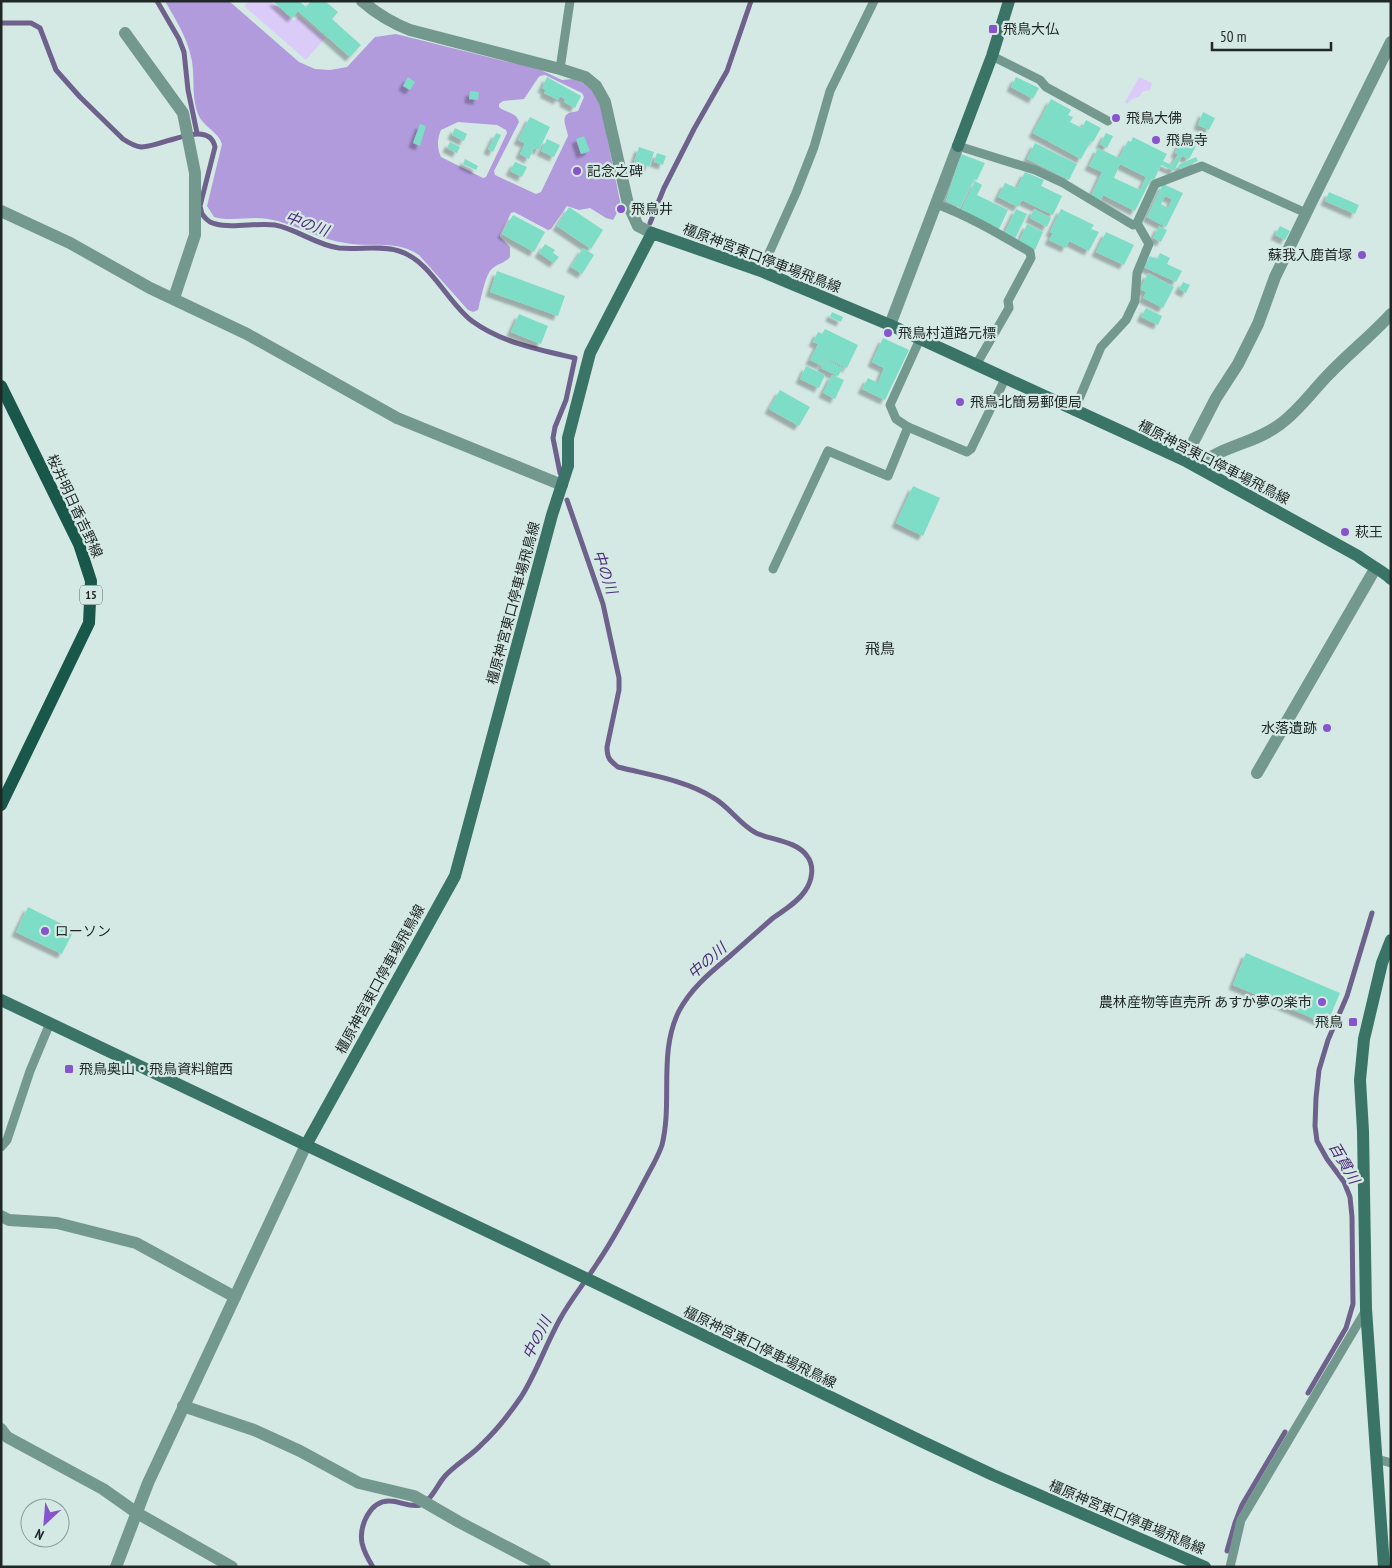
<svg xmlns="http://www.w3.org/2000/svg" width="1392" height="1568" viewBox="0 0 1392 1568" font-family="'PT Sans Narrow','Noto Sans JP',sans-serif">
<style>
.green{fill:#dbcbf9}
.forest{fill:#b29bdd;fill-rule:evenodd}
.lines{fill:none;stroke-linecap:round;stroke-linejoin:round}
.stream{stroke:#6e618c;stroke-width:5}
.building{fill:#7dddc7;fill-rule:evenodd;filter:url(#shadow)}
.lane{stroke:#73998f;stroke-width:9}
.street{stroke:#73998f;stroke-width:12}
.secondary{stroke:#397467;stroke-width:12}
.primary{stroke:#19574b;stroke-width:12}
.poi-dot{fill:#8754cd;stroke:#d5e9e4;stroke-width:2}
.labels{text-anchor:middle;stroke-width:4.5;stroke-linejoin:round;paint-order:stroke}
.shield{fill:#d5e9e4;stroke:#56625f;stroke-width:1}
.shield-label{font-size:12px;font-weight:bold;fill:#202826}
.poi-label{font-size:14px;fill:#202826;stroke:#d5e9e4;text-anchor:start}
.street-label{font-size:14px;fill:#202826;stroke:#d5e9e4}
.water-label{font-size:15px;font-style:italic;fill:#4e2c79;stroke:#d5e9e4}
.neighbourhood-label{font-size:15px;fill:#202826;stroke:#d5e9e4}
</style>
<defs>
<filter id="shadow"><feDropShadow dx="-4.5" dy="4.5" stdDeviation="1" flood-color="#0004"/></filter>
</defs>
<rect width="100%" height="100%" fill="#d5e9e4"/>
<g class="green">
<polygon points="249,1 271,1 294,21 299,16 325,38 306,60 244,6"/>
<polygon points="1139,77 1152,83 1150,90 1142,92 1140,96 1132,99 1127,104 1125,102"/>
</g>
<path class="forest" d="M165,1h64l70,61 16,7 15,1 17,-3 28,-30 21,-3 112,28 20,2 34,16 11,-1 8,3 11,8 7,11 5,21 17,84 -8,14 -7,-2 -16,-10 -11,2 -12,-4 -16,23 -3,1 -34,-18 -3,1 -11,22v2l10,10v10c-5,6 -11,6 -17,11 -8,5 -12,32 -15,42l-5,2 -5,-2 -49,-55c-23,-16 -49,-7 -74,-12 -27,-4 -51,-20 -77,-24 -18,-3 -36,3 -54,-2l-7,-11 15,-62c-4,-12 -16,-16 -22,-26 -10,-19 -4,-41 -9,-61 -4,-20 -16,-38 -26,-56zM545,75l37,18 2,4 -6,14c-3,1 -6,1 -9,2 -9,4 -2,15 -1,23l-27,56 -5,2 -41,-19 -1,-4 25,-49c-2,-10 -14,-9 -20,-15v-3l4,-3 21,-2 14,-21 2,-2zM458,122l39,3 9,5 1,3 -21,44 -3,1 -42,-21c-4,-8 -4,-19 0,-27z"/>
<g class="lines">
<g class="stream">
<polyline points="157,1 179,39 184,52 188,90 197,133"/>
<path d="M1,23h30l9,5 16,42 24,27 43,42c6,4 11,7 18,8 20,1 68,-30 74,0l-15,59 2,8c2,3 5,6 8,8 17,8 46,0 65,3 22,4 41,20 64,23 20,2 41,-3 60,3 31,9 48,51 73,70 30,22 68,29 103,37l-9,42 -11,27 -2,11 7,35"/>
<polyline points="650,223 664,188 694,129 727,71 751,1"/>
<polyline points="1308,1393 1346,1328 1353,1304 1352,1217 1350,1197 1344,1182 1327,1159 1317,1141 1315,1126 1316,1098 1319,1070 1328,1040 1347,996 1372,913"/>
<polyline points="1227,1551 1235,1523 1242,1505 1285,1432"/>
<path d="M373,1567c-5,-8 -9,-15 -11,-24 -3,-17 8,-43 28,-42 10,0 20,7 30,4 12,-5 17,-20 25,-29 11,-12 26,-20 37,-32 15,-14 28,-31 39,-47 15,-23 25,-53 39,-78 11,-20 26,-38 38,-57 21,-31 38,-66 56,-99 3,-6 6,-12 8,-18 11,-44 -4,-92 17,-134 12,-23 32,-39 51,-55 15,-13 29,-26 43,-38 11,-8 24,-15 32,-27 7,-10 10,-25 2,-35 -10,-15 -36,-16 -51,-23 -17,-9 -27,-27 -44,-36 -27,-17 -63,-22 -94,-30 -8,-6 -11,-9 -11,-20l12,-57v-12l-16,-74 -36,-104"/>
</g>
</g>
<g class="building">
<polygon points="273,1 299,1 306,7 311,1 325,1 338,12 332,19 361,45 350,57 298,11 292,18"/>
<polygon points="408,77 415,82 410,90 403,86"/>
<polygon points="547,77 581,96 575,108 564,102 565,99 560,96 558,100 544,93 546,90 542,88"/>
<polygon points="1016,77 1039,88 1033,99 1011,87"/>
<polygon points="470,91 479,92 478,100 469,99"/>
<polygon points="1051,99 1071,110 1068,115 1073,117 1070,122 1082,128 1086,120 1101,128 1093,142 1091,141 1081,159 1033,133"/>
<polygon points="1203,112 1215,118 1209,130 1198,125"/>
<polygon points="530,117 550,127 539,150 534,148 529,159 520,154 525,143 518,140"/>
<polygon points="420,124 426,126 420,146 413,143"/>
<polygon points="455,128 467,134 464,141 452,135"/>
<polygon points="496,133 501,135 493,152 488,149"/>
<polygon points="1106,133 1113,136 1107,148 1100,144"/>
<polygon points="584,136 590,151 581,154 576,139"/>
<path d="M1133,137l34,17 -4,7 9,4 6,-11 -3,-1 7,-14 14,7 -7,13 -7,-3 -8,15 -13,-6 -7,15 -3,-1 -16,32 -32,-16 -2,5 -10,-4 11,-24 -13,-6 9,-18 21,10 9,-17 3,1zM1120,164l26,13 -6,13 -26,-12z"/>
<polygon points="547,139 560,145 554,157 541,151"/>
<polygon points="450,142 460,147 457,153 447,148"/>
<polygon points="1035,143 1077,164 1069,180 1027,159"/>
<polygon points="639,147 654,152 649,167 634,162"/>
<polygon points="657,153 666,156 663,165 654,162"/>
<polygon points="961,154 985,163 977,180 974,179 960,208 946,201"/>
<polygon points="1196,157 1198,161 1180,169 1178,165"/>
<polygon points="465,159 478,166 476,170 463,164"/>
<polygon points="515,162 527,167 522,177 510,171"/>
<polygon points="1025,172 1044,180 1041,186 1062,196 1053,215 1022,200 1018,207 998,197 1005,183 1017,188"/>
<polygon points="975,181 982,185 977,195 1008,210 999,229 961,210"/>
<path d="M1163,184l20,9 -17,34 -19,-10zM1165,196l7,3 -4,9 -7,-4z"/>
<polygon points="1329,192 1359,205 1355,214 1325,201"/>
<polygon points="569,207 603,230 591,249 557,226"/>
<polygon points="1016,209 1027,214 1015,239 1004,234"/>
<polygon points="1034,209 1051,218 1047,227 1030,218"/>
<polygon points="1061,209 1094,225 1091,229 1099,232 1089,251 1069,241 1066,248 1049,240 1053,233 1050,232"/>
<polygon points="513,215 545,232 534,252 502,234"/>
<polygon points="1027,224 1043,232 1035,250 1019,242"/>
<polygon points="1159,226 1167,230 1161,242 1153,238"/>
<polygon points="1280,226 1290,231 1285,240 1275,235"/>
<polygon points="1106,232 1134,245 1124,265 1096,252"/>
<polygon points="545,244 555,250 553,253 559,257 554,263 539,253"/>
<polygon points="583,248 594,255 582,274 571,267"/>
<polygon points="1160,253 1170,258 1167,264 1182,271 1176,282 1144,267 1150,256 1157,259"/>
<polygon points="497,271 565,296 558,316 490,292"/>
<polygon points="1148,273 1174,287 1163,308 1143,298 1146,292 1140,289"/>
<polygon points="1183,282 1190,285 1186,293 1179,289"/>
<polygon points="1146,308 1162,316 1158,325 1141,317"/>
<polygon points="832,312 843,317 841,322 830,317"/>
<polygon points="519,314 548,326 541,344 511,332"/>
<polygon points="825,329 858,345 847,368 825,358 821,365 810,360 818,344 813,342 818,332 822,334"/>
<polygon points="883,338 909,350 885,400 862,389 868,378 878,383 884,368 872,362"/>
<polygon points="825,359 843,368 838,376 821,368"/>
<polygon points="806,366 825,375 819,388 800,379"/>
<polygon points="832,375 844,380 835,399 823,393"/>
<polygon points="780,390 810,407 799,426 769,409"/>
<polygon points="913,486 940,498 923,536 896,523"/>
<polygon points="28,907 74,930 62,954 16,932"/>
<polygon points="1246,953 1340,993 1327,1024 1233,985"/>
</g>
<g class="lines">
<g class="lane">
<polyline points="992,56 1040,80 1046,87 1108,121"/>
<polyline points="560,69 570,1"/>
<polyline points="958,146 1035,170 1063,183 1133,225 1137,223 1155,184 1202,166 1306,213"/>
<path d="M936,204c33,12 63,30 94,48l1,6 -23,43 1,7 -33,57"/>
<polyline points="761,271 796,193 814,147 830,91 874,1"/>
<polyline points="920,339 890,405 896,419 908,427 967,452 971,449 1005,379"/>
<polyline points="1074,411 1101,347 1126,320 1135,301 1137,273 1149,244 1137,223"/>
<polyline points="773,569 828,451 888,476 908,427"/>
<polyline points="1,1147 7,1140 30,1071 50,1023"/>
<polyline points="1377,1459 1391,1463"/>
<polyline points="1230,1567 1241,1520 1366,1310"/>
</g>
<g class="street">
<path d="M362,1c15,13 30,22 48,29l150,39 25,8 11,9 9,16 23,102 10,22 14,7"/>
<polyline points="125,33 183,113 195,173 195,235 174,298"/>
<polyline points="1,211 70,243 150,288 247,334 397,418 562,485"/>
<polyline points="890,325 958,146"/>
<polyline points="1184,460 1216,398 1238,364 1258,324 1275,277 1311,203 1391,42"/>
<path d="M1197,467c23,-21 57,-23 82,-42 20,-14 33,-34 51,-52 19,-20 42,-38 61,-59"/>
<polyline points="1257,773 1375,569"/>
<polyline points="1,1216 9,1220 57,1223 136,1243 235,1297"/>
<polyline points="183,1406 254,1430 300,1451 359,1483 414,1496 459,1522 545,1567"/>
<polyline points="1,1429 7,1437 103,1489 137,1513 232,1567"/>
<polyline points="116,1567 148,1483 306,1145"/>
</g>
<g class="secondary">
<polyline points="958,146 992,56 1009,1"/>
<polyline points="1,1000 598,1284 923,1442 993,1475 1205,1567"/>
<path d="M306,1145l149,-269 97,-361 16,-49v-28l22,-85 62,-120 109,38 129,54 294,135 174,96c10,8 25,15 33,23"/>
<polyline points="1384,1567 1366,1309 1363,1131 1360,1080 1364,1039 1382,963 1391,940"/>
</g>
<polyline class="primary" points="1,386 79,544 91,581 89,623 1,805"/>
</g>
<g class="poi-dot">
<rect x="988" y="24" width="10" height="10" rx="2.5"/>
<circle cx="1116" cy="118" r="5"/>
<circle cx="1156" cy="140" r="5"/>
<circle cx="577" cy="171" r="5"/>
<circle cx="621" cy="209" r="5"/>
<circle cx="1362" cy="255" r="5"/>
<circle cx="888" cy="333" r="5"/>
<circle cx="960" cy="402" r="5"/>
<circle cx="1345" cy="532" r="5"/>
<circle cx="1327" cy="728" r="5"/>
<circle cx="45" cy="931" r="5"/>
<circle cx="1322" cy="1002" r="5"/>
<rect x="1348" y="1017" width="10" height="10" rx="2.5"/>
<rect x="64" y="1064" width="10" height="10" rx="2.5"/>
</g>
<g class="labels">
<rect class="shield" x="80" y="585.5" width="22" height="19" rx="4"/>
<g class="shield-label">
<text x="91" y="599">15</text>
</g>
<g class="poi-label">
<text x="1003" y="34">飛鳥大仏</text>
<text x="1126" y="123">飛鳥大佛</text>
<text x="1166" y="145">飛鳥寺</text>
<text x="587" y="176">記念之碑</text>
<text x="631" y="214">飛鳥井</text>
<text x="1352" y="260" text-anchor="end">蘇我入鹿首塚</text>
<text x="898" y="338">飛鳥村道路元標</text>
<text x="970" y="407">飛鳥北簡易郵便局</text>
<text x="1355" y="537">萩王</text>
<text x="1317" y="733" text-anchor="end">水落遺跡</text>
<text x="55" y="936">ローソン</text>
<text x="1312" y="1007" text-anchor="end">農林産物等直売所 あすか夢の楽市</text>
<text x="1343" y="1027" text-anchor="end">飛鳥</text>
<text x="79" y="1074">飛鳥奥山・飛鳥資料館西</text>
</g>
<g class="street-label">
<text transform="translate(762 258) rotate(21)" y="5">橿原神宮東口停車場飛鳥線</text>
<text transform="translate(1214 462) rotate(27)" y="5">橿原神宮東口停車場飛鳥線</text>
<text transform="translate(75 506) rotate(65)" y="5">桜井明日香吉野線</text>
<text transform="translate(513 603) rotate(-75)" y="5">橿原神宮東口停車場飛鳥線</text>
<text transform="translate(380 979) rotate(-61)" y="5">橿原神宮東口停車場飛鳥線</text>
<text transform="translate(760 1347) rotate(26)" y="5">橿原神宮東口停車場飛鳥線</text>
<text transform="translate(1127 1517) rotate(23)" y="5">橿原神宮東口停車場飛鳥線</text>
</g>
<g class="water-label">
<text transform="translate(307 224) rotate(20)" y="5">中の川</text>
<text transform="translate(605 572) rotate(71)" y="5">中の川</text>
<text transform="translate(707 961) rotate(-41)" y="5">中の川</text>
<text transform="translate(1344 1163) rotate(60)" y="5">百貫川</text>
<text transform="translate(537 1338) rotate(-63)" y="5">中の川</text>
</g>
<g class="neighbourhood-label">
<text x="880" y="654">飛鳥</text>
</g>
</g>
<rect width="1392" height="1568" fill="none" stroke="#202826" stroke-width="5"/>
<g transform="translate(45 1523) rotate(206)"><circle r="24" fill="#d5e9e4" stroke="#8d9c98"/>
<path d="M0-4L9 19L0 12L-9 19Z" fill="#8754cd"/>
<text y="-8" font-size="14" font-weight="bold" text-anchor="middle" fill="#202826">N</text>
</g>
<path d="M1212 42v8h119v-8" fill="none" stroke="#202826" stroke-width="2.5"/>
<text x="1220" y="42" font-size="15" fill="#202826" stroke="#d5e9e4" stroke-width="4" paint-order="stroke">50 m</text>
</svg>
